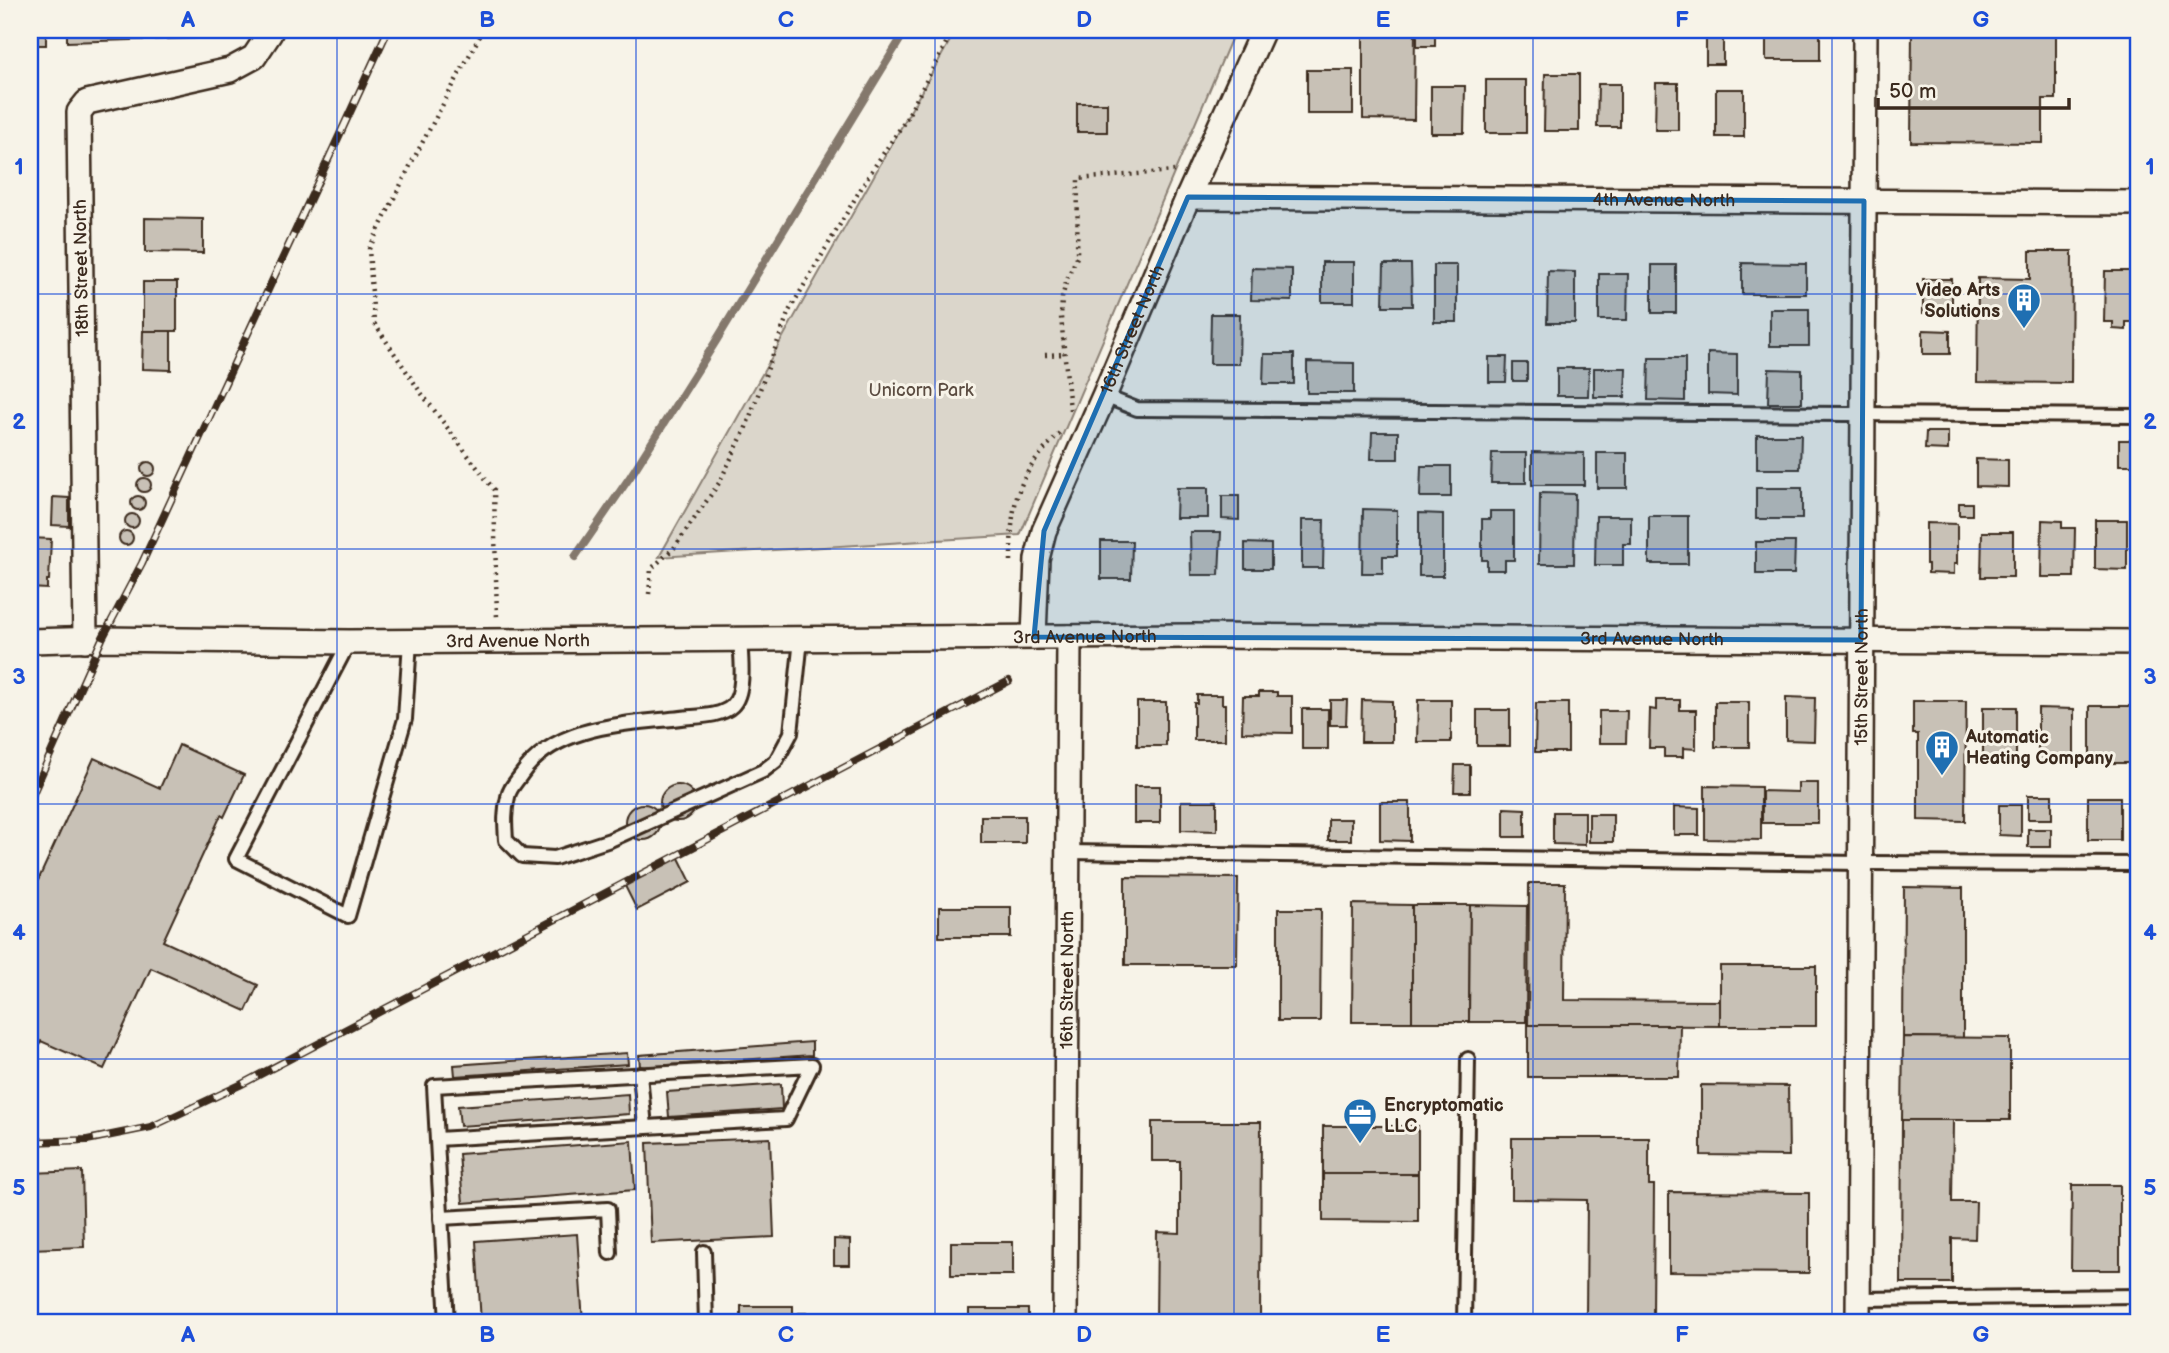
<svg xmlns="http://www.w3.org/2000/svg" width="2169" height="1353" viewBox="0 0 2169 1353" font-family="'Balsamiq Sans',sans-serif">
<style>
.green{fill:#dbd6cb;stroke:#8b8074;stroke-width:2}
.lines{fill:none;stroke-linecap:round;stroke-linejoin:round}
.stream{stroke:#84786c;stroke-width:8}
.building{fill:#c8c1b6;stroke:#3b2a1e;stroke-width:2}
.service-casing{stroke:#3b2a1e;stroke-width:18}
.minor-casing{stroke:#3b2a1e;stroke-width:28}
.path{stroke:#3b2a1e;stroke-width:4.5;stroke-dasharray:2 5;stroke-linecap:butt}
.service{stroke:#f7f3e8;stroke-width:12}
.minor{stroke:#f7f3e8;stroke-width:23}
.rail-casing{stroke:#3b2a1e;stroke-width:8}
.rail{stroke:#f7f3e8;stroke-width:5;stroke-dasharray:16;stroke-linecap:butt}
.marked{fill:#1f6fb2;fill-opacity:0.2;stroke:#1f6fb2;stroke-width:5;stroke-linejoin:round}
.grid{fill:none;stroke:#1d4ed8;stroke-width:2;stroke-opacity:0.55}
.labels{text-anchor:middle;stroke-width:6;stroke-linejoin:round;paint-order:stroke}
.street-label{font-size:18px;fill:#3b2a1e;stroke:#f7f3e8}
.poi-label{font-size:18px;font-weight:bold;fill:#3b2a1e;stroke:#f7f3e8;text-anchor:start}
.park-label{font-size:18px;fill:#5b4c41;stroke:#f7f3e8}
.neatline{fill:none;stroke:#1d4ed8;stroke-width:2.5}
.grid-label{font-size:23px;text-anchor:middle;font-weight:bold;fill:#1d4ed8}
</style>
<rect width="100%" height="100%" fill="#f7f3e8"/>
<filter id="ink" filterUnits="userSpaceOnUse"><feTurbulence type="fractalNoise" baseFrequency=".0143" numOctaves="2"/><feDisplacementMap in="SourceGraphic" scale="14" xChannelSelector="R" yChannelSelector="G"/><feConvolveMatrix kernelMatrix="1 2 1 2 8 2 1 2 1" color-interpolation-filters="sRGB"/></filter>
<g filter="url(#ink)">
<polygon class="green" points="956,30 1235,30 1020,535 659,557"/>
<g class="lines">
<polyline class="stream" points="575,557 630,477 716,341 906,30"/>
</g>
<g class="building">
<rect x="30" y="30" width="16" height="15"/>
<polygon points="67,30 197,30 197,38 67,42"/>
<polygon points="1363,30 1415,30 1414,120 1363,119"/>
<rect x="1417" y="30" width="18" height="16"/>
<polygon points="1706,30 1766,30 1766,31 1723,31 1723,64 1706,64"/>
<rect x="1766" y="30" width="54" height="30"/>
<polygon points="1912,30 2056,30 2056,99 2043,99 2043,143 1911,142"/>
<rect x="1307" y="70" width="46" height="44"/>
<polygon points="1545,74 1579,74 1579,131 1544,131"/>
<rect x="30" y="76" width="3" height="114"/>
<rect x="1486" y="80" width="40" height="53"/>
<polygon points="1656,83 1678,83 1678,130 1655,130"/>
<polygon points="1598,84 1620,84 1620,127 1597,127"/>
<polygon points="1431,86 1465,86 1464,133 1431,133"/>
<rect x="1716" y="89" width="28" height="48"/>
<rect x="1077" y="103" width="30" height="29"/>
<polygon points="145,218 203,219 203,253 145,252"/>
<polygon points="2030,251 2072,251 2071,383 1977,382 1978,278 2030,279"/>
<rect x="1322" y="262" width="32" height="40"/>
<polygon points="1742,263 1806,264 1806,294 1742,294"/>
<polygon points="1384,264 1411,264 1412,306 1383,306"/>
<rect x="1434" y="265" width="23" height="57"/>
<rect x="1652" y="265" width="24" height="48"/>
<polygon points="1252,268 1292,269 1292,301 1251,300"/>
<polygon points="1548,271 1575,272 1575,323 1547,323"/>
<polygon points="2105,271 2139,271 2139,307 2137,307 2136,322 2126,322 2126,330 2113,329 2113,322 2104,322"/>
<polygon points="1599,274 1628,274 1627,320 1599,320"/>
<rect x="1923" y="279" width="29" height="34"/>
<rect x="143" y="282" width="34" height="49"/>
<rect x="1770" y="309" width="39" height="37"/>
<polygon points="1211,314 1240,314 1239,364 1210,364"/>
<polygon points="1923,330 1950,331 1950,354 1923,354"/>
<polygon points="143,331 171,331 171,370 142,369"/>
<polygon points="1708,353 1737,354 1737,395 1708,394"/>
<polygon points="1264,354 1294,354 1294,384 1263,384"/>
<polygon points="1489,357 1507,357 1506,382 1489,382"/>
<polygon points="1649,358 1685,358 1685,401 1648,400"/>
<polygon points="1307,362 1354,363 1354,393 1307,393"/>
<rect x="1513" y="363" width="14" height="18"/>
<polygon points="1557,368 1589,368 1588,396 1557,396"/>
<polygon points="1594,368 1626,368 1625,397 1594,397"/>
<polygon points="1769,369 1802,370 1802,403 1768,403"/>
<polygon points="1372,432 1398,432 1398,459 1371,459"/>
<polygon points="1926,432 1948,432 1948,450 1925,449"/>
<polygon points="1757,435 1801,435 1800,469 1757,469"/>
<rect x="2119" y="440" width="20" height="25"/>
<polygon points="1532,452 1584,453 1584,485 1532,485"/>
<polygon points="1492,453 1526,453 1526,483 1491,483"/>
<rect x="1597" y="453" width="30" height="35"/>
<polygon points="1976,459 2008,460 2008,487 1976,486"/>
<circle cx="148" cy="469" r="7"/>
<polygon points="1421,466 1451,466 1451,497 1420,497"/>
<circle cx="144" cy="485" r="7"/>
<polygon points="1177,488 1208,488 1208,518 1176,518"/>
<rect x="1756" y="488" width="46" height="31"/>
<polygon points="1540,493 1575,494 1574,564 1539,564"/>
<polygon points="1222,496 1239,496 1239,520 1222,519"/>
<circle cx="138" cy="503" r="7"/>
<polygon points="53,497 69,498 69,526 52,525"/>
<rect x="1959" y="503" width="13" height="12"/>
<polygon points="1363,509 1397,510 1397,556 1383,556 1383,573 1362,573"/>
<polygon points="1490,511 1514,511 1514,560 1505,560 1505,570 1487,570 1487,560 1482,560 1482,519 1490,519"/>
<polygon points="1419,513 1443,514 1443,576 1419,576"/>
<circle cx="132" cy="521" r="7"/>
<polygon points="1596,516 1631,516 1631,544 1623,544 1623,565 1595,565"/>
<rect x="1649" y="516" width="39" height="48"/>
<polygon points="1302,520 1324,520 1323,568 1302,568"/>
<polygon points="2042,520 2062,521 2062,528 2075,528 2074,577 2041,577"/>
<polygon points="2095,520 2127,520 2127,570 2095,569"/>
<polygon points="1926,523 1957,524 1957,564 1954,564 1954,574 1928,573 1928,564 1926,564"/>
<circle cx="126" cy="538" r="7"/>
<polygon points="1190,532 1221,532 1219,575 1191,575"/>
<polygon points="1982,532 2013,532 2013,577 1981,577"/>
<polygon points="30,538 51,539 49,580 47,580 47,589 30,588"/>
<polygon points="1101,541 1132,541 1131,579 1101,579"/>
<polygon points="1756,542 1795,542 1794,574 1756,574"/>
<polygon points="1245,543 1271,544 1271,569 1245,569"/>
<polygon points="1259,692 1277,692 1277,696 1292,696 1292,733 1242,732 1243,696 1259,696"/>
<polygon points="1197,695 1222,695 1222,704 1225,704 1225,740 1194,740 1194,703 1197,703"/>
<polygon points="1786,697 1815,698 1814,741 1786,740"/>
<polygon points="1330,700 1347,700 1346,725 1330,725"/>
<polygon points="1362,700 1392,701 1392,742 1361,742"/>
<polygon points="1418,700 1451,700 1451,742 1417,742"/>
<polygon points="1656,700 1680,700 1680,710 1696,710 1696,749 1683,748 1683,757 1664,757 1664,748 1649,748 1650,709 1656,710"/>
<polygon points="1913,701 1966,701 1965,821 1918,820 1918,734 1913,734"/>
<rect x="1137" y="702" width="29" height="44"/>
<rect x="1715" y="702" width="34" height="45"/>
<polygon points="1536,703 1568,703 1568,752 1535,752"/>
<polygon points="2090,706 2137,706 2136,763 2090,763"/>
<rect x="1983" y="707" width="33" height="54"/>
<polygon points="2038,708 2074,709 2074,763 2038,763"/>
<rect x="1302" y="709" width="26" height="40"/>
<rect x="1477" y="710" width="33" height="36"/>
<polygon points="1599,711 1627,711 1626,743 1599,743"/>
<polygon points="179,745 244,775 224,817 221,815 163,941 258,985 246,1011 151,968 104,1069 41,1041 30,1066 30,898 94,758 160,788"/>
<polygon points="1455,765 1470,765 1470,792 1454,792"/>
<polygon points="1798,783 1818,783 1818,823 1762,823 1762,791 1798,792"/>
<circle cx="678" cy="803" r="18"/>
<rect x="1134" y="786" width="26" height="37"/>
<polygon points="1705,786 1761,787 1761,840 1705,839"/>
<rect x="2028" y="795" width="24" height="24"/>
<rect x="2088" y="797" width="32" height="43"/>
<polygon points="1181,801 1217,801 1217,831 1181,830"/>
<polygon points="1380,802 1410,802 1410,841 1380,840"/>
<circle cx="643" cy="822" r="18"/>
<polygon points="1999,805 2021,805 2021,836 1999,835"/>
<polygon points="1674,807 1699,808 1699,835 1674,835"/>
<polygon points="1504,808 1525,809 1525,837 1504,837"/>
<polygon points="1553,812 1585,812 1585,845 1553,844"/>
<rect x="1589" y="814" width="24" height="28"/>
<rect x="981" y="816" width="44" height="27"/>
<rect x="1328" y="819" width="23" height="21"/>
<rect x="2028" y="829" width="23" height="18"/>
<polygon points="678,856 691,882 637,910 624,884"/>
<polygon points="1125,877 1238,878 1237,965 1125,965"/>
<polygon points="1529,883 1565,883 1564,1000 1720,1001 1720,1026 1528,1025"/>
<polygon points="1904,887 1963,888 1963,1038 1903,1037"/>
<polygon points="1353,904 1412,905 1412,1022 1352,1022"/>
<polygon points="1412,905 1470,905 1469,1022 1412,1022"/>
<polygon points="1470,905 1527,906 1526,1022 1469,1022"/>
<rect x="939" y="907" width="72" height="30"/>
<polygon points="1278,909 1321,909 1320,1021 1278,1021"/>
<rect x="1720" y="966" width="96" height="60"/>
<polygon points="1528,1025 1680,1025 1679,1077 1528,1077"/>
<polygon points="1903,1037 2010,1038 2010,1120 1902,1120"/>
<polygon points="812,1042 812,1055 640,1067 639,1055"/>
<polygon points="627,1053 628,1064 455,1076 454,1065"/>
<polygon points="781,1084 782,1109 669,1117 667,1092"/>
<polygon points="1701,1085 1788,1086 1789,1156 1701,1155"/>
<polygon points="628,1094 629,1114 460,1126 458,1106"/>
<polygon points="1902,1120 1953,1120 1952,1202 1976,1202 1975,1239 1952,1238 1952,1283 1901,1283"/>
<polygon points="1152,1122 1261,1122 1260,1323 1156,1323 1157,1232 1180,1233 1180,1161 1152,1161"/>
<rect x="1323" y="1126" width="95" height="48"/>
<polygon points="770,1138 774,1237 651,1243 647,1143"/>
<polygon points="1512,1138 1649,1138 1649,1185 1654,1185 1653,1317 1586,1317 1587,1200 1512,1199"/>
<polygon points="632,1141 635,1190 463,1203 459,1154"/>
<polygon points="82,1171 84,1247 30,1249 30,1173"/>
<polygon points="1323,1174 1418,1174 1418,1222 1323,1221"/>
<polygon points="2072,1185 2120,1185 2120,1270 2071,1270"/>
<polygon points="1669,1192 1809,1193 1809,1273 1669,1272"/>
<polygon points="577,1234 583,1323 481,1323 476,1241"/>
<polygon points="834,1239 850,1240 850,1265 834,1265"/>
<rect x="951" y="1242" width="62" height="33"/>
<rect x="741" y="1306" width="52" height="17"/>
<rect x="969" y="1309" width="59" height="14"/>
<rect x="799" y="1313" width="58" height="10"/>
</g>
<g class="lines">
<g class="service-casing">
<g id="service">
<polyline points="1104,396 1137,409 2139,416"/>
<path d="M740,639c1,17 6,54 -8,67 -11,11 -36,10 -51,12 -54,6 -126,6 -160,57 -5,7 -12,14 -13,22 -4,15 -3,28 -2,43l16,16 33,2 55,-18 153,-69 13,-10 15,-28 10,-94"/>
<polyline points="349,642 236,859 348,916 405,719 410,641"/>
<polyline points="1068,852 1860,863 2139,864"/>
<polyline points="640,1074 645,1127"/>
<polyline points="437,1139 786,1119 812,1065 434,1086 447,1323"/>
<polyline points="441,1218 608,1209 610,1253"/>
<polyline points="704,1252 706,1323"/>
<polyline points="1858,1299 2139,1296"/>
<polyline points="1464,1323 1468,1059"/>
</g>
</g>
<g class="minor-casing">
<g id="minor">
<path id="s1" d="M1188,197l951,6"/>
<path id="s2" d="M1034,637l3,-78 7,-28 60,-135 84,-199 75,-167"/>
<polyline points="85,640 79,112 87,102 230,70 254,57 270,33"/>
<path id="s3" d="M30,641l72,-2 247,3 843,-6 947,6"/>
<path id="s4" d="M1065,1323l4,-686"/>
<path id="s5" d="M1858,1323l7,-1293"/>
</g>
</g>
<g class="path">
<polyline points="483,30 413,160 369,249 374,323 419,390 494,490 497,620"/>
<polyline points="1045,355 1065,354"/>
<polyline points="1070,410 1061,317 1062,298 1067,279 1077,257 1078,179 1174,171"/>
<path d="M1011,561c0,-41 1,-72 28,-105 7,-9 15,-17 22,-25"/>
<polyline points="649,594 651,569 674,548 719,483 745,430 789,311 869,175 905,121 953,30"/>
</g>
<use href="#service" class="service"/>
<use href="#minor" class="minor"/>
<g class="rail-casing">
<g id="rail">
<polyline points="30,800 102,639 142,563 388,30"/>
<polyline points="30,1142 87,1140 151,1127 240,1085 1009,681"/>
</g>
</g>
<use href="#rail" class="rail"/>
</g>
</g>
<path class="marked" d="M1188,197l676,4 -3,439 -827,-3 10,-106z"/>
<path class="grid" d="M337,30v1293M636,30v1293M935,30v1293M1234,30v1293M1533,30v1293M1832,30v1293M30,294h2109M30,549h2109M30,804h2109M30,1059h2109"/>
<defs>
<g id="building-pin" transform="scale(1.75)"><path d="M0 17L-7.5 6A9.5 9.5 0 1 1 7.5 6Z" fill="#1f6fb2" stroke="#f7f3e8"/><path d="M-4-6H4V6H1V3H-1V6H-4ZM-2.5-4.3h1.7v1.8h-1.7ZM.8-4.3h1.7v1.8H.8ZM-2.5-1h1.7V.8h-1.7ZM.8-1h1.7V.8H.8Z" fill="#fff"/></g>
<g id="office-pin" transform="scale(1.75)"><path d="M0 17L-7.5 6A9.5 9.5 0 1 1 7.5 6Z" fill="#1f6fb2" stroke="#f7f3e8"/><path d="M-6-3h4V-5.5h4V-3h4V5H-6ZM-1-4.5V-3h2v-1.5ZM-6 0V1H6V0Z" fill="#fff"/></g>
</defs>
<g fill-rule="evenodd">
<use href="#building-pin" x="2024" y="300"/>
<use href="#building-pin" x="1942" y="747"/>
<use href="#office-pin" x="1360" y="1115"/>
</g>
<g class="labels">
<g class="street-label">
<text dy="6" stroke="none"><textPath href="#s1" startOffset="476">4th Avenue North</textPath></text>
<text transform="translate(81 268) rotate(-91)" y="6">18th Street North</text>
<text dy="6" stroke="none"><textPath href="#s2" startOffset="327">16th Street North</textPath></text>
<text dy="6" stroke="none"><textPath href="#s3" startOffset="1055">3rd Avenue North</textPath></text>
<text dy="6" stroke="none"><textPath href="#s3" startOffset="1622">3rd Avenue North</textPath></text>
<text dy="6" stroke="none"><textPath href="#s3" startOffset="488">3rd Avenue North</textPath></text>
<text dy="6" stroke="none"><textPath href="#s5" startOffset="646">15th Street North</textPath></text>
<text dy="6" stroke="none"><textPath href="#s4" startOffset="343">16th Street North</textPath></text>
</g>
<g class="poi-label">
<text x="2000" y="296" text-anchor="end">Video Arts<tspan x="2000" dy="21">Solutions</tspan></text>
<text x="1966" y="743">Automatic<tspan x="1966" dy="21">Heating Company</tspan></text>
<text x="1384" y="1111">Encryptomatic<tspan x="1384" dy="21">LLC</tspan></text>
</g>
<g class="park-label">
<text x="921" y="396">Unicorn Park</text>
</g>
</g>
<rect width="2169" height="1353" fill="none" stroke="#f7f3e8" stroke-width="77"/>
<path d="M1878 98v10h191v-10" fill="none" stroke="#3b2a1e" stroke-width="3.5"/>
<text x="1889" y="98" font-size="21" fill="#3b2a1e" stroke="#f7f3e8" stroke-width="5" paint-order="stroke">50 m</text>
<rect x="38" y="38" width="2092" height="1276" class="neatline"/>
<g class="grid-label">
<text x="188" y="27">A</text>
<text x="487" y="27">B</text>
<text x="786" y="27">C</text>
<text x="1084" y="27">D</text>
<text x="1383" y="27">E</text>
<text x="1682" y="27">F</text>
<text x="1981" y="27">G</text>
<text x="19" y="174">1</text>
<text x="2150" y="174">1</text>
<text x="19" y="429">2</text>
<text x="2150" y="429">2</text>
<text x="19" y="684">3</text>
<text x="2150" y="684">3</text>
<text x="19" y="940">4</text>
<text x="2150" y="940">4</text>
<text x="19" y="1195">5</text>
<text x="2150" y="1195">5</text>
<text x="188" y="1342">A</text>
<text x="487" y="1342">B</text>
<text x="786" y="1342">C</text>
<text x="1084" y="1342">D</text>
<text x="1383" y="1342">E</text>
<text x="1682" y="1342">F</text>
<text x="1981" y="1342">G</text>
</g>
</svg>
